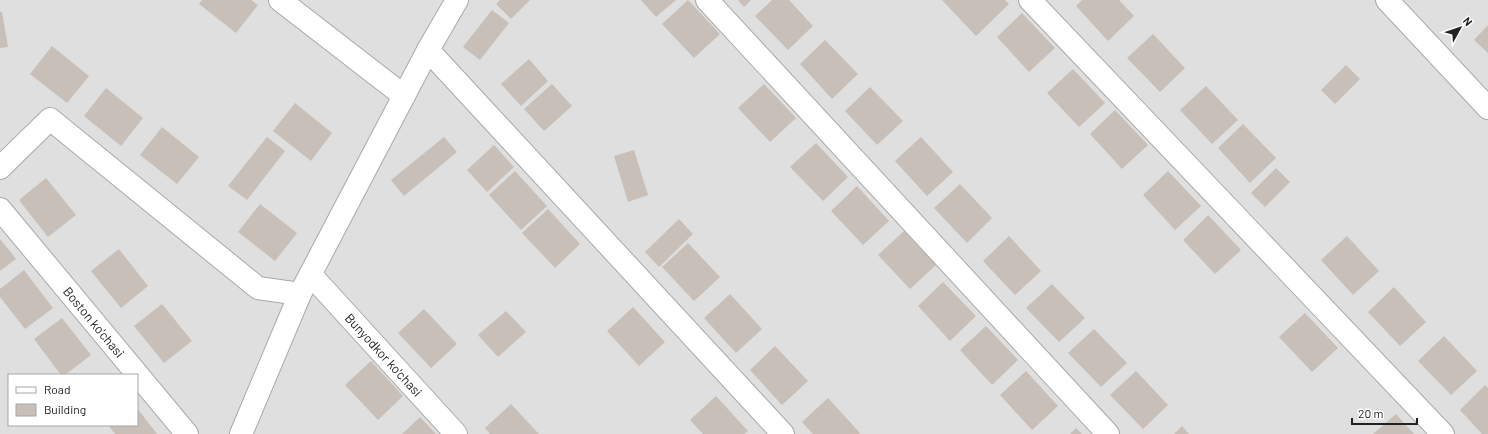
<svg xmlns="http://www.w3.org/2000/svg" width="1488" height="434" viewBox="0 0 1488 434" font-family="Barlow,sans-serif">
<style>
.residential{fill:#e0dfdf;fill-rule:evenodd}
.building{fill:#c7bfb8}
.lines{fill:none;stroke-linecap:round;stroke-linejoin:round}
.minor-casing{stroke:#a9a9a9;stroke-width:24}
.minor{stroke:#fff;stroke-width:22}
.labels{text-anchor:middle;stroke-width:3.5;stroke-linejoin:round;paint-order:stroke}
.street-label{font-size:13px;fill:#222;stroke:#fff}
</style>
<rect width="100%" height="100%" fill="#f2efe9"/>
<path class="residential" d="M0,0h1488v434h-1488zM9,375h128v50h-128z"/>
<g class="building">
<polygon points="202,0 251,0 258,5 236,33 199,4"/>
<polygon points="500,0 530,0 511,19 496,4"/>
<polygon points="641,0 676,0 656,17"/>
<polygon points="688,0 720,34 694,58 662,24"/>
<polygon points="738,0 751,0 744,7"/>
<polygon points="772,0 789,0 813,26 788,50 755,16"/>
<polygon points="942,0 1005,0 1009,4 976,36"/>
<polygon points="1082,0 1119,0 1134,16 1108,41 1076,6"/>
<polygon points="492,10 509,23 480,60 463,47"/>
<polygon points="0,12 2,12 8,47 0,48"/>
<polygon points="1022,13 1055,48 1029,72 997,37"/>
<polygon points="1488,25 1488,53 1474,40"/>
<polygon points="1153,34 1185,68 1160,92 1127,58"/>
<polygon points="825,40 858,74 832,99 800,64"/>
<polygon points="52,46 89,76 67,103 30,74"/>
<polygon points="529,59 548,81 521,106 501,84"/>
<polygon points="1346,65 1360,79 1335,104 1321,90"/>
<polygon points="1073,69 1105,103 1079,127 1047,93"/>
<polygon points="552,84 572,106 544,131 524,109"/>
<polygon points="764,84 796,118 770,142 738,108"/>
<polygon points="1206,86 1238,120 1212,144 1180,110"/>
<polygon points="870,87 903,121 877,145 845,111"/>
<polygon points="106,88 143,118 121,146 84,116"/>
<polygon points="295,103 332,133 311,161 273,131"/>
<polygon points="1115,110 1148,145 1122,169 1090,134"/>
<polygon points="1243,124 1276,158 1250,183 1218,148"/>
<polygon points="162,127 199,157 177,184 140,155"/>
<polygon points="267,137 285,151 247,200 228,186"/>
<polygon points="444,137 457,152 404,196 391,180"/>
<polygon points="921,137 953,172 927,196 895,161"/>
<polygon points="816,143 848,177 823,201 790,167"/>
<polygon points="494,145 514,167 487,192 467,170"/>
<polygon points="634,150 648,195 628,202 614,156"/>
<polygon points="1276,168 1290,182 1265,207 1251,193"/>
<polygon points="515,171 547,206 521,230 489,195"/>
<polygon points="1168,171 1201,206 1175,230 1143,195"/>
<polygon points="46,178 76,215 48,237 19,200"/>
<polygon points="960,184 992,218 967,243 934,208"/>
<polygon points="857,186 889,221 863,245 831,211"/>
<polygon points="260,204 297,233 275,261 238,232"/>
<polygon points="548,209 580,244 555,268 522,233"/>
<polygon points="1208,215 1241,250 1215,274 1183,240"/>
<polygon points="679,219 693,234 659,267 645,252"/>
<polygon points="904,231 936,265 910,289 878,255"/>
<polygon points="1009,236 1041,271 1015,295 983,261"/>
<polygon points="1347,236 1379,271 1353,295 1321,260"/>
<polygon points="0,239 16,259 0,271"/>
<polygon points="688,243 720,277 694,301 662,267"/>
<polygon points="119,249 148,286 121,308 91,271"/>
<polygon points="24,270 53,308 25,329 0,297 0,289"/>
<polygon points="943,282 976,316 950,341 918,306"/>
<polygon points="1052,284 1085,318 1059,342 1026,308"/>
<polygon points="1394,287 1426,322 1400,346 1368,312"/>
<polygon points="730,294 762,329 736,353 704,318"/>
<polygon points="162,304 192,341 164,363 134,326"/>
<polygon points="633,307 665,342 639,366 607,331"/>
<polygon points="424,309 457,344 431,368 398,333"/>
<polygon points="506,311 526,332 498,357 478,335"/>
<polygon points="1305,313 1338,348 1312,372 1279,337"/>
<polygon points="62,318 91,355 65,375 61,375 34,339"/>
<polygon points="986,326 1018,360 992,385 960,350"/>
<polygon points="1094,329 1127,363 1101,387 1068,353"/>
<polygon points="1444,336 1477,371 1451,395 1418,361"/>
<polygon points="775,346 808,381 782,405 750,370"/>
<polygon points="371,361 403,396 378,420 345,385"/>
<polygon points="1026,371 1058,406 1032,430 1000,395"/>
<polygon points="1136,371 1168,405 1143,429 1110,395"/>
<polygon points="1485,385 1488,388 1488,434 1482,434 1460,410"/>
<polygon points="716,396 748,431 744,434 703,434 690,420"/>
<polygon points="828,398 860,433 859,434 813,434 802,422"/>
<polygon points="511,404 539,434 490,434 485,428"/>
<polygon points="137,408 157,434 115,434 108,425 137,425"/>
<polygon points="1396,414 1414,434 1373,434"/>
<polygon points="420,417 436,434 402,434"/>
<polygon points="1182,426 1189,434 1174,434"/>
<polygon points="1076,428 1082,434 1070,434"/>
</g>
<g class="lines">
<g class="minor-casing">
<g id="minor">
<polyline points="280,0 404,96"/>
<polyline points="707,0 1108,434"/>
<polyline points="1030,0 1443,434"/>
<polyline points="1387,0 1488,108"/>
<polyline points="428,50 783,434"/>
<polyline points="0,168 50,119 258,288 300,294"/>
<path id="s1" d="M0,209l187,225"/>
<path id="s2" d="M311,275l145,159"/>
<polyline points="241,434 300,294 428,50 457,0"/>
</g>
</g>
<use href="#minor" class="minor"/>
</g>
<g class="labels">
<g class="street-label">
<text dy="5" stroke="none"><textPath href="#s1" startOffset="147">Boston ko'chasi</textPath></text>
<text dy="5" stroke="none"><textPath href="#s2" startOffset="108">Bunyodkor ko'chasi</textPath></text>
</g>
</g>
<rect x="8" y="374" width="130" height="52" fill="#ffffff" stroke="#a7a7a7"/>
<rect x="16" y="387" width="20" height="6" fill="#ffffff" stroke="#a7a7a7"/>
<text x="44" y="394" font-size="12" fill="#222222">Road</text>
<rect x="16" y="404" width="20" height="12" fill="#c7bfb8" stroke="#a7a7a7"/>
<text x="44" y="414" font-size="12" fill="#222222">Building</text>
<g transform="translate(1460 28) rotate(50)" stroke="#ffffff" stroke-width="3" paint-order="stroke">
<path d="M0-3L7 15L0 10L-7 15Z" fill="#222222"/>
<text y="-6" font-size="11" font-weight="bold" text-anchor="middle" fill="#222222">N</text>
</g>
<path d="M1352 418v6h65v-6" fill="none" stroke="#222222" stroke-width="2"/>
<text x="1358" y="418" font-size="12" fill="#222222" stroke="#ffffff" stroke-width="3" paint-order="stroke">20 m</text>
</svg>
